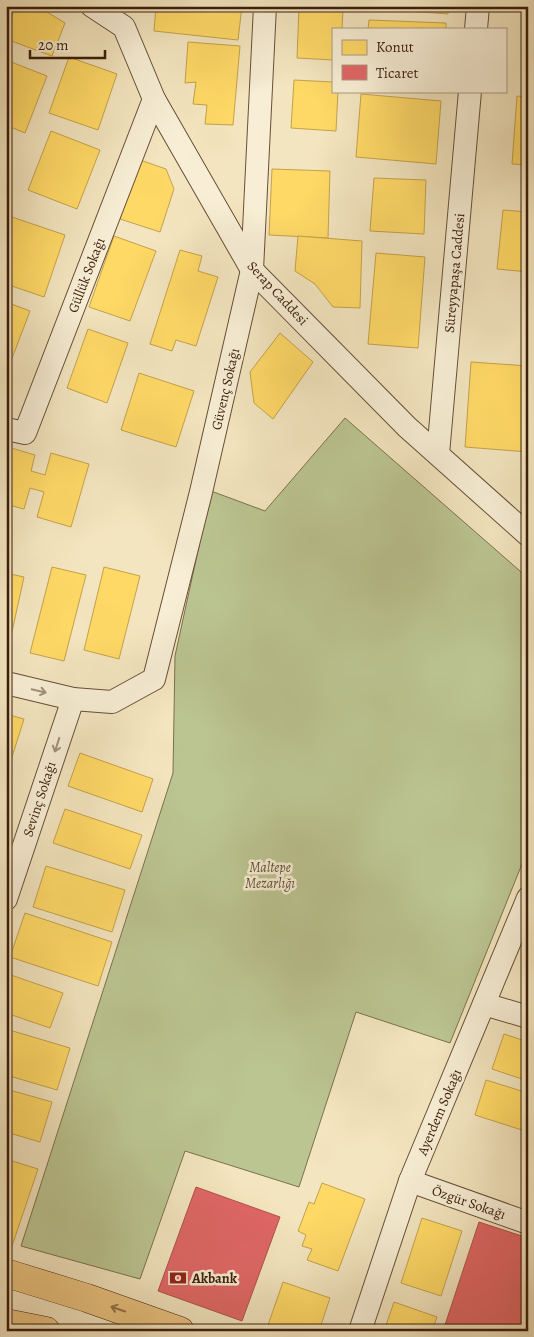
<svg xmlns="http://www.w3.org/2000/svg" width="534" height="1337" viewBox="0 0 534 1337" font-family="Alegreya,serif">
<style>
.green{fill:#bbc591;stroke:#7a714e}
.homes{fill:#ffd966;stroke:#c4a14a}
.shops{fill:#e06666;stroke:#ae504a}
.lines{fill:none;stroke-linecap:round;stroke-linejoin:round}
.minor-casing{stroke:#684f37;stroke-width:24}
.primary-casing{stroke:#3a1d0a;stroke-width:29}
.minor{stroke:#f7eed5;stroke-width:22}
.primary{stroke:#eac280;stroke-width:28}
.oneway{stroke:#a2907a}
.oneway2{stroke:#927045}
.labels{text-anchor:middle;stroke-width:5;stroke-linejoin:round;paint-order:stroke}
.street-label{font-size:14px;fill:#3a1d0a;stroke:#f7eed5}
.park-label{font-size:14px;font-style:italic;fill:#614f32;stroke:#f7eed5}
.poi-label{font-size:14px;font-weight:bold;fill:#3a1d0a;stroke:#f7eed5;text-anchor:start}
</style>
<rect width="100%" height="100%" fill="#f3e5bf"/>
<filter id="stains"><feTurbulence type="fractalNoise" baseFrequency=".004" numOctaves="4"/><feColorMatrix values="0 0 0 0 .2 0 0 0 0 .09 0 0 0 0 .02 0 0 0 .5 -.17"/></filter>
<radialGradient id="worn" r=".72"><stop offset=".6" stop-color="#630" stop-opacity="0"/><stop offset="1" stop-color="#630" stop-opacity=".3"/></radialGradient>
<polygon class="green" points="345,418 528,578 528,849 450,1043 356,1012 299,1187 185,1151 140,1279 21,1246 173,773 175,656 211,491 265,511"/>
<g class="homes">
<polygon points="16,6 37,6 65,23 52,56 6,39 6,31"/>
<polygon points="156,6 242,6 238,40 154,31"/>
<polygon points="369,6 448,6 448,14 369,8"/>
<polygon points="299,8 343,9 342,29 333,29 333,60 297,58"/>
<polygon points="369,20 446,23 446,29 368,29"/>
<polygon points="188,42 240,46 233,125 205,124 207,105 193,104 196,82 185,83"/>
<polygon points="525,45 528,45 528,69 523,67"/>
<polygon points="69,57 117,74 98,130 49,113"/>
<polygon points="6,60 47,76 25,133 6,125"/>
<polygon points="294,80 333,82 333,91 338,91 336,131 291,128"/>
<polygon points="361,94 441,101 436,164 356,157"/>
<polygon points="517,96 528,97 528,165 512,164"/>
<polygon points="51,131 100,150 77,209 28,190"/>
<polygon points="140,160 166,169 174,189 160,232 120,219"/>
<polygon points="272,169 330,171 328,238 269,235"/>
<polygon points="374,178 426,180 424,234 370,231"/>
<polygon points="503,210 528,212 528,272 497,269"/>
<polygon points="9,216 65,235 44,297 6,284 6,224"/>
<polygon points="114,236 156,251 130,321 89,307"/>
<polygon points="298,236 362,241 360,308 333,307 315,284 295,271"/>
<polygon points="180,250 202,256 198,271 218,277 196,346 176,340 172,351 150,344"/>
<polygon points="376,253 425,257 418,348 368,344"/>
<polygon points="6,302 30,311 11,361 6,359"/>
<polygon points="88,329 128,343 107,403 67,388"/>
<polygon points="280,333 313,362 273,419 254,403 250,372"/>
<polygon points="471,362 528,366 528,452 465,447"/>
<polygon points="139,373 194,391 176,447 121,430"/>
<polygon points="8,447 35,455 31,471 45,475 51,453 89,464 71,527 37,517 44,492 30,488 24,509 6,504 6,454"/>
<polygon points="52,567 86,575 64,661 30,653"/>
<polygon points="104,567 140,576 119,659 84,650"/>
<polygon points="6,573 24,577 8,650 6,649"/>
<polygon points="6,714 24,719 6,776"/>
<polygon points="80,753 153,779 142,812 68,786"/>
<polygon points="65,809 142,835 130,869 53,843"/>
<polygon points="46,866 125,890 112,932 33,907"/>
<polygon points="25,913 112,942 98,986 10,957"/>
<polygon points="8,974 63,993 50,1028 6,1013 6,980"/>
<polygon points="6,1029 70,1048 57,1090 6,1075"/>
<polygon points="504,1034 528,1042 528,1081 492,1069"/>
<polygon points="486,1080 528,1093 528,1132 475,1115"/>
<polygon points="6,1089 52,1102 40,1142 6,1132"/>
<polygon points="6,1159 38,1169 11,1249 6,1247"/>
<polygon points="322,1183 365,1199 338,1271 307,1260 312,1249 302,1246 306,1235 298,1231 309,1202 314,1204"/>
<polygon points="422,1218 462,1231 441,1296 401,1283"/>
<polygon points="283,1282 330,1298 319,1331 284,1331 268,1325"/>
<polygon points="394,1302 437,1317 432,1331 384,1331"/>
</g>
<g class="shops">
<polygon points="196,1187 280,1217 242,1321 158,1291"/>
<polygon points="479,1222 528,1238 528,1331 443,1331"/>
</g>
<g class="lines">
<g class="minor-casing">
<g id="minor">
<polyline points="92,6 124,27 154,99 252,270 407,427 528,535"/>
<polyline points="476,29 478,6"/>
<polyline points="6,429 25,433 154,99"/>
<polyline points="438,454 470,91"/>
<polyline points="6,683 73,699 112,702 154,679 201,492 252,270 265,6"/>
<polyline points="6,899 73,699"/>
<polyline points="484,1004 528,1017"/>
<polyline points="410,1181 528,1223"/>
<polyline points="360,1331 410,1181 528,898"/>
</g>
</g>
<g class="primary-casing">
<g id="primary">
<polyline points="6,1273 87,1298 180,1331"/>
<polyline points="6,1323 46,1331"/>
</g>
</g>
<use href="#minor" class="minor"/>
<use href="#primary" class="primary"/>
</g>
<defs><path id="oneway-shaft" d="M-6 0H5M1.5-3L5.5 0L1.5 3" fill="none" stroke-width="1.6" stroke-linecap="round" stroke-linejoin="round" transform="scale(1.25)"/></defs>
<g class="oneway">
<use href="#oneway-shaft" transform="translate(39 691) rotate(13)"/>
<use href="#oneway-shaft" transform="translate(57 745) rotate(108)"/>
</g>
<use class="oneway2" href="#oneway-shaft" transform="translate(118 1309) rotate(-161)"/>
<defs>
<g id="bank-bare" transform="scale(1.35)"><path d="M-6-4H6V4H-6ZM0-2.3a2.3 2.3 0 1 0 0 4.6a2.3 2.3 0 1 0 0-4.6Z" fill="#8f2418" stroke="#f7eed5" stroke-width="2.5" paint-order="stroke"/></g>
</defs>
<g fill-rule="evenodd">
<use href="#bank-bare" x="178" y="1278"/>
</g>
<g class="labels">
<g class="street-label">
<text transform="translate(454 273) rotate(-85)" y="5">Süreyyapaşa Caddesi</text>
<text transform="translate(86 275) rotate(-69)" y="5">Güllük Sokağı</text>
<text transform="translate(278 293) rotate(47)" y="5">Serap Caddesi</text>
<text transform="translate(225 389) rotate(-77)" y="5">Güvenç Sokağı</text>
<text transform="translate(39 799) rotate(-72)" y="5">Sevinç Sokağı</text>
<text transform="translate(439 1112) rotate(-67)" y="5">Ayerdem Sokağı</text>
<text transform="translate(469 1202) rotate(19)" y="5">Özgür Sokağı</text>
</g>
<g class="park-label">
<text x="270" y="872">Maltepe<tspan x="270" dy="16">Mezarlığı</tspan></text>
</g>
<g class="poi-label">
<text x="192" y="1283">Akbank</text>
</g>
</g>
<rect width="534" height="1337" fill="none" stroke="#f3e5bf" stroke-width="25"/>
<rect x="8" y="8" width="519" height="1322" fill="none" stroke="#3a1d0a" stroke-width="2.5"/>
<rect x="12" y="12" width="509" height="1312" fill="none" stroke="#3a1d0a"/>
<rect x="332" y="28" width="175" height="65" fill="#f7eed5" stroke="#ab9a84"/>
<rect x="342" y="40" width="25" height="15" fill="#ffd966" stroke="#ab9a84"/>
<text x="376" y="52" font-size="15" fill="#3a1d0a">Konut</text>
<rect x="342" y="65" width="25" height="15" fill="#e06666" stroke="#ab9a84"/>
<text x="376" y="78" font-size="15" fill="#3a1d0a">Ticaret</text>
<path d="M30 50v8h75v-8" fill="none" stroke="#3a1d0a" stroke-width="2.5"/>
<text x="38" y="50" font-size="15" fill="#3a1d0a" stroke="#f7eed5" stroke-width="4" paint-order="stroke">20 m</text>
<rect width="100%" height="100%" filter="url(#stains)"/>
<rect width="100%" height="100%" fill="url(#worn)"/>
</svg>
